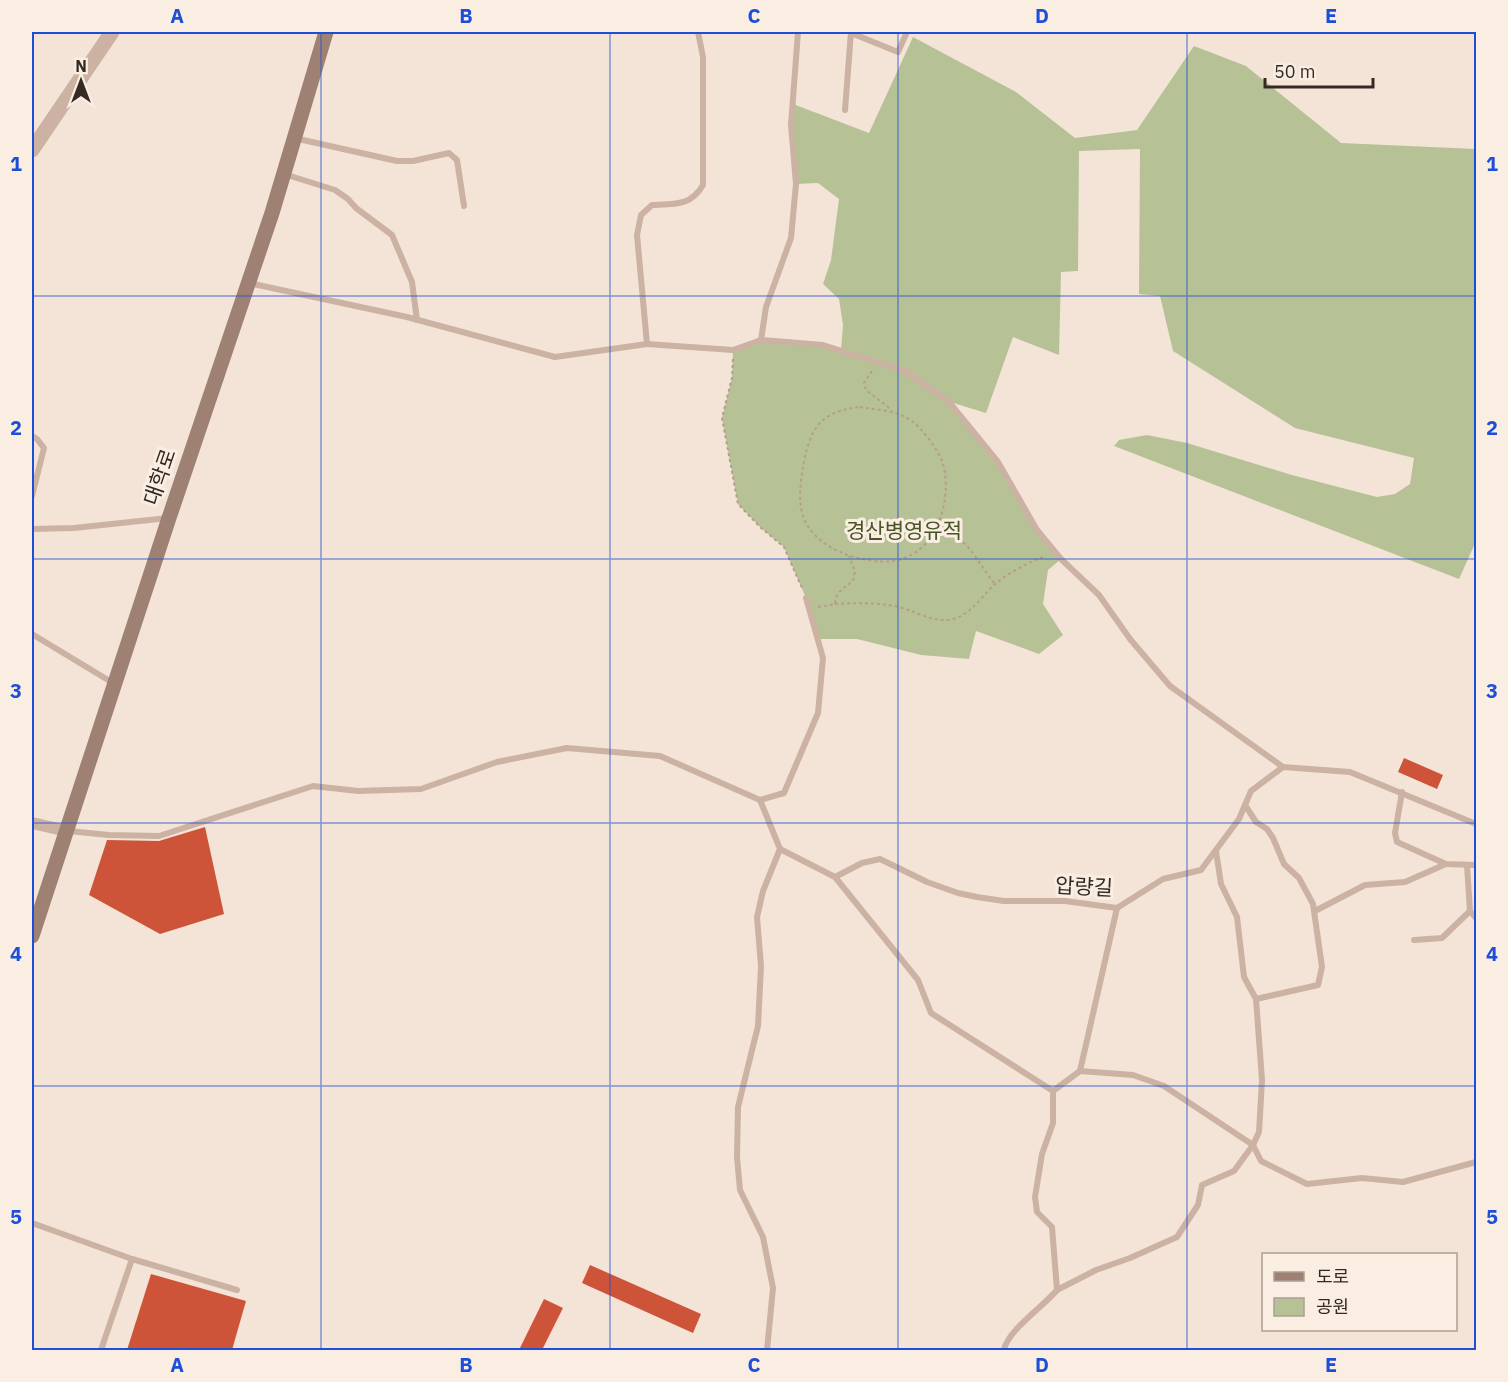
<svg xmlns="http://www.w3.org/2000/svg" width="1508" height="1382" viewBox="0 0 1508 1382" font-family="'IBM Plex Sans','Noto Sans KR',sans-serif">
<style>
.green{fill:#b6c296}
.building{fill:#ce5439}
.lines{fill:none;stroke-linecap:round;stroke-linejoin:round}
.path{stroke:#b79c8d;stroke-width:2;stroke-dasharray:3 3;stroke-linecap:butt}
.service{stroke:#cbb2a2;stroke-width:6}
.minor{stroke:#cbb2a2;stroke-width:12}
.tertiary{stroke:#cbb2a2;stroke-width:15}
.secondary{stroke:#9f8174;stroke-width:15}
.grid{fill:none;stroke:#1d4ed8;stroke-width:1.5;stroke-opacity:0.55}
.labels{text-anchor:middle;stroke-width:6;stroke-linejoin:round;paint-order:stroke}
.street-label{font-size:21px;fill:#352925;stroke:#faeee3}
.park-label{font-size:21px;fill:#475527;stroke:#faeee3}
.neatline{fill:none;stroke:#1d4ed8;stroke-width:2}
.grid-label{font-size:20px;text-anchor:middle;font-weight:bold;fill:#1d4ed8}
</style>
<rect width="100%" height="100%" fill="#f3e4d7"/>
<polygon class="green" points="913,37 1016,92 1075,138 1137,130 1194,46 1246,66 1341,143 1476,149 1476,541 1459,579 1114,446 1119,440 1147,435 1187,443 1292,475 1377,497 1395,494 1410,484 1414,458 1295,428 1173,351 1160,296 1139,294 1140,149 1079,151 1078,271 1061,272 1059,355 1013,337 986,413 950,402 998,462 1037,530 1061,559 1048,570 1043,604 1063,635 1039,654 976,631 969,659 921,655 857,639 818,639 806,598 784,547 760,527 738,504 722,418 732,378 733,350 755,342 823,345 841,350 843,325 839,299 823,284 831,260 839,199 818,183 796,184 793,104 869,133"/>
<g class="building">
<polygon points="1404,758 1443,775 1437,789 1398,772"/>
<polygon points="205,827 224,914 160,934 89,895 107,840 159,841"/>
<polygon points="590,1265 701,1314 693,1333 582,1283"/>
<polygon points="151,1274 246,1301 232,1350 127,1350"/>
<polygon points="544,1299 563,1308 542,1350 519,1350"/>
</g>
<g class="lines">
<g class="path">
<polyline points="733,359 732,378 722,418 738,504 760,527 784,547 802,588"/>
<polyline points="872,371 864,383 866,390 892,410"/>
<path d="M860,407c17,3 37,3 52,14 10,7 26,29 30,40 10,28 0,74 -26,91 -15,10 -30,11 -48,8 -28,-4 -62,-21 -67,-52 -2,-13 0,-29 2,-41 2,-13 7,-33 16,-43 11,-12 25,-15 41,-17z"/>
<path d="M936,531c6,2 13,3 19,5 17,10 27,33 39,47"/>
<path d="M835,604c22,-1 42,-2 64,3 16,4 31,14 48,13 22,-2 33,-22 47,-35 14,-12 34,-23 52,-29"/>
<path d="M818,607l17,-3c0,-12 9,-16 18,-23l2,-10 -6,-15"/>
</g>
<g class="service">
<polyline points="851,33 898,52 907,32"/>
<polyline points="845,110 851,32"/>
<polyline points="294,138 397,161 413,161 449,153 457,160 464,206"/>
<polyline points="284,174 335,190 348,199 356,208 392,235 412,282 417,320"/>
<polyline points="249,283 407,317 555,357 647,344 733,350 761,340 823,345 905,371 949,402 998,462 1037,530 1061,559 1099,595 1130,639 1170,686 1283,767"/>
<polyline points="761,340 766,307 791,238 796,184 791,125 798,32"/>
<path d="M647,344l-10,-109 4,-20 11,-10c23,-1 39,1 51,-20v-128l-5,-25"/>
<polyline points="32,436 37,439 44,448 32,496"/>
<polyline points="32,529 74,528 168,518"/>
<polyline points="32,634 113,683"/>
<polyline points="1402,792 1395,833 1397,842 1446,864 1476,865"/>
<polyline points="760,800 784,793 818,713 823,658 806,598"/>
<polyline points="1245,805 1256,822 1267,829 1273,838 1284,864 1299,878 1313,904 1322,967 1318,985 1256,999"/>
<polyline points="68,831 109,835 159,836 313,786 358,791 421,789 497,762 567,748 660,756 760,800 780,849 763,891 757,917 761,966 758,1026 738,1107 737,1157 740,1190 763,1237 773,1288 767,1350"/>
<polyline points="780,849 835,877 918,980 931,1013 1053,1091 1080,1071 1117,908"/>
<polyline points="1467,865 1470,911 1476,918"/>
<polyline points="835,877 862,863 880,859 927,882 958,893 977,897 1004,901 1065,901 1117,908 1163,879 1201,870 1239,819 1251,791 1283,767 1350,772 1476,824"/>
<polyline points="1315,911 1365,885 1405,882 1446,864"/>
<polyline points="1414,940 1442,938 1470,911"/>
<polyline points="1080,1071 1133,1075 1164,1086 1253,1145 1261,1161 1307,1184 1362,1178 1403,1182 1476,1162"/>
<polyline points="32,1223 132,1259 237,1290"/>
<polyline points="1057,1290 1096,1270 1130,1258 1177,1237 1198,1205 1202,1185 1234,1171 1253,1145 1259,1132 1262,1080 1256,999 1244,977 1237,917 1221,884 1216,851"/>
<polyline points="101,1350 132,1259"/>
<path d="M1004,1350c3,-19 40,-44 53,-60l-5,-63 -15,-15 -2,-15 7,-43 11,-31v-32"/>
</g>
<polyline class="minor" points="32,823 67,831"/>
<polyline class="tertiary" points="32,150 112,32"/>
<polyline class="secondary" points="32,936 169,518 272,213 326,32"/>
</g>
<path class="grid" d="M321,32v1318M610,32v1318M898,32v1318M1187,32v1318M32,296h1444M32,559h1444M32,823h1444M32,1086h1444"/>
<g class="labels">
<g class="street-label">
<text transform="translate(160 477) rotate(-71)" y="7">대학로</text>
<text transform="translate(1084 887) rotate(3)" y="7">압량길</text>
</g>
<g class="park-label">
<text x="904" y="538">경산병영유적</text>
</g>
</g>
<rect width="1508" height="1382" fill="none" stroke="#faeee3" stroke-width="66"/>
<rect x="1262" y="1253" width="195" height="78" fill="#faeee3" stroke="#ab9f97" stroke-width="1.5"/>
<rect x="1274" y="1272" width="30" height="9" fill="#9f8174" stroke="#ab9f97" stroke-width="1.5"/>
<text x="1316" y="1283" font-size="18" fill="#352925">도로</text>
<rect x="1274" y="1298" width="30" height="18" fill="#b6c296" stroke="#ab9f97" stroke-width="1.5"/>
<text x="1316" y="1313" font-size="18" fill="#352925">공원</text>
<g transform="translate(81 81)" stroke="#faeee3" stroke-width="4.5" paint-order="stroke">
<path d="M0-4.5L10 22L0 15L-10 22Z" fill="#352925"/>
<text y="-9" font-size="16" font-weight="bold" text-anchor="middle" fill="#352925">N</text>
</g>
<path d="M1265 78v9h108v-9" fill="none" stroke="#352925" stroke-width="3"/>
<text x="1274" y="78" font-size="18" fill="#352925" stroke="#faeee3" stroke-width="4.5" paint-order="stroke">50 m</text>
<rect x="33" y="33" width="1442" height="1316" class="neatline"/>
<g class="grid-label">
<text x="177" y="23">A</text>
<text x="466" y="23">B</text>
<text x="754" y="23">C</text>
<text x="1042" y="23">D</text>
<text x="1331" y="23">E</text>
<text x="16" y="171">1</text>
<text x="1492" y="171">1</text>
<text x="16" y="435">2</text>
<text x="1492" y="435">2</text>
<text x="16" y="698">3</text>
<text x="1492" y="698">3</text>
<text x="16" y="961">4</text>
<text x="1492" y="961">4</text>
<text x="16" y="1224">5</text>
<text x="1492" y="1224">5</text>
<text x="177" y="1372">A</text>
<text x="466" y="1372">B</text>
<text x="754" y="1372">C</text>
<text x="1042" y="1372">D</text>
<text x="1331" y="1372">E</text>
</g>
</svg>
